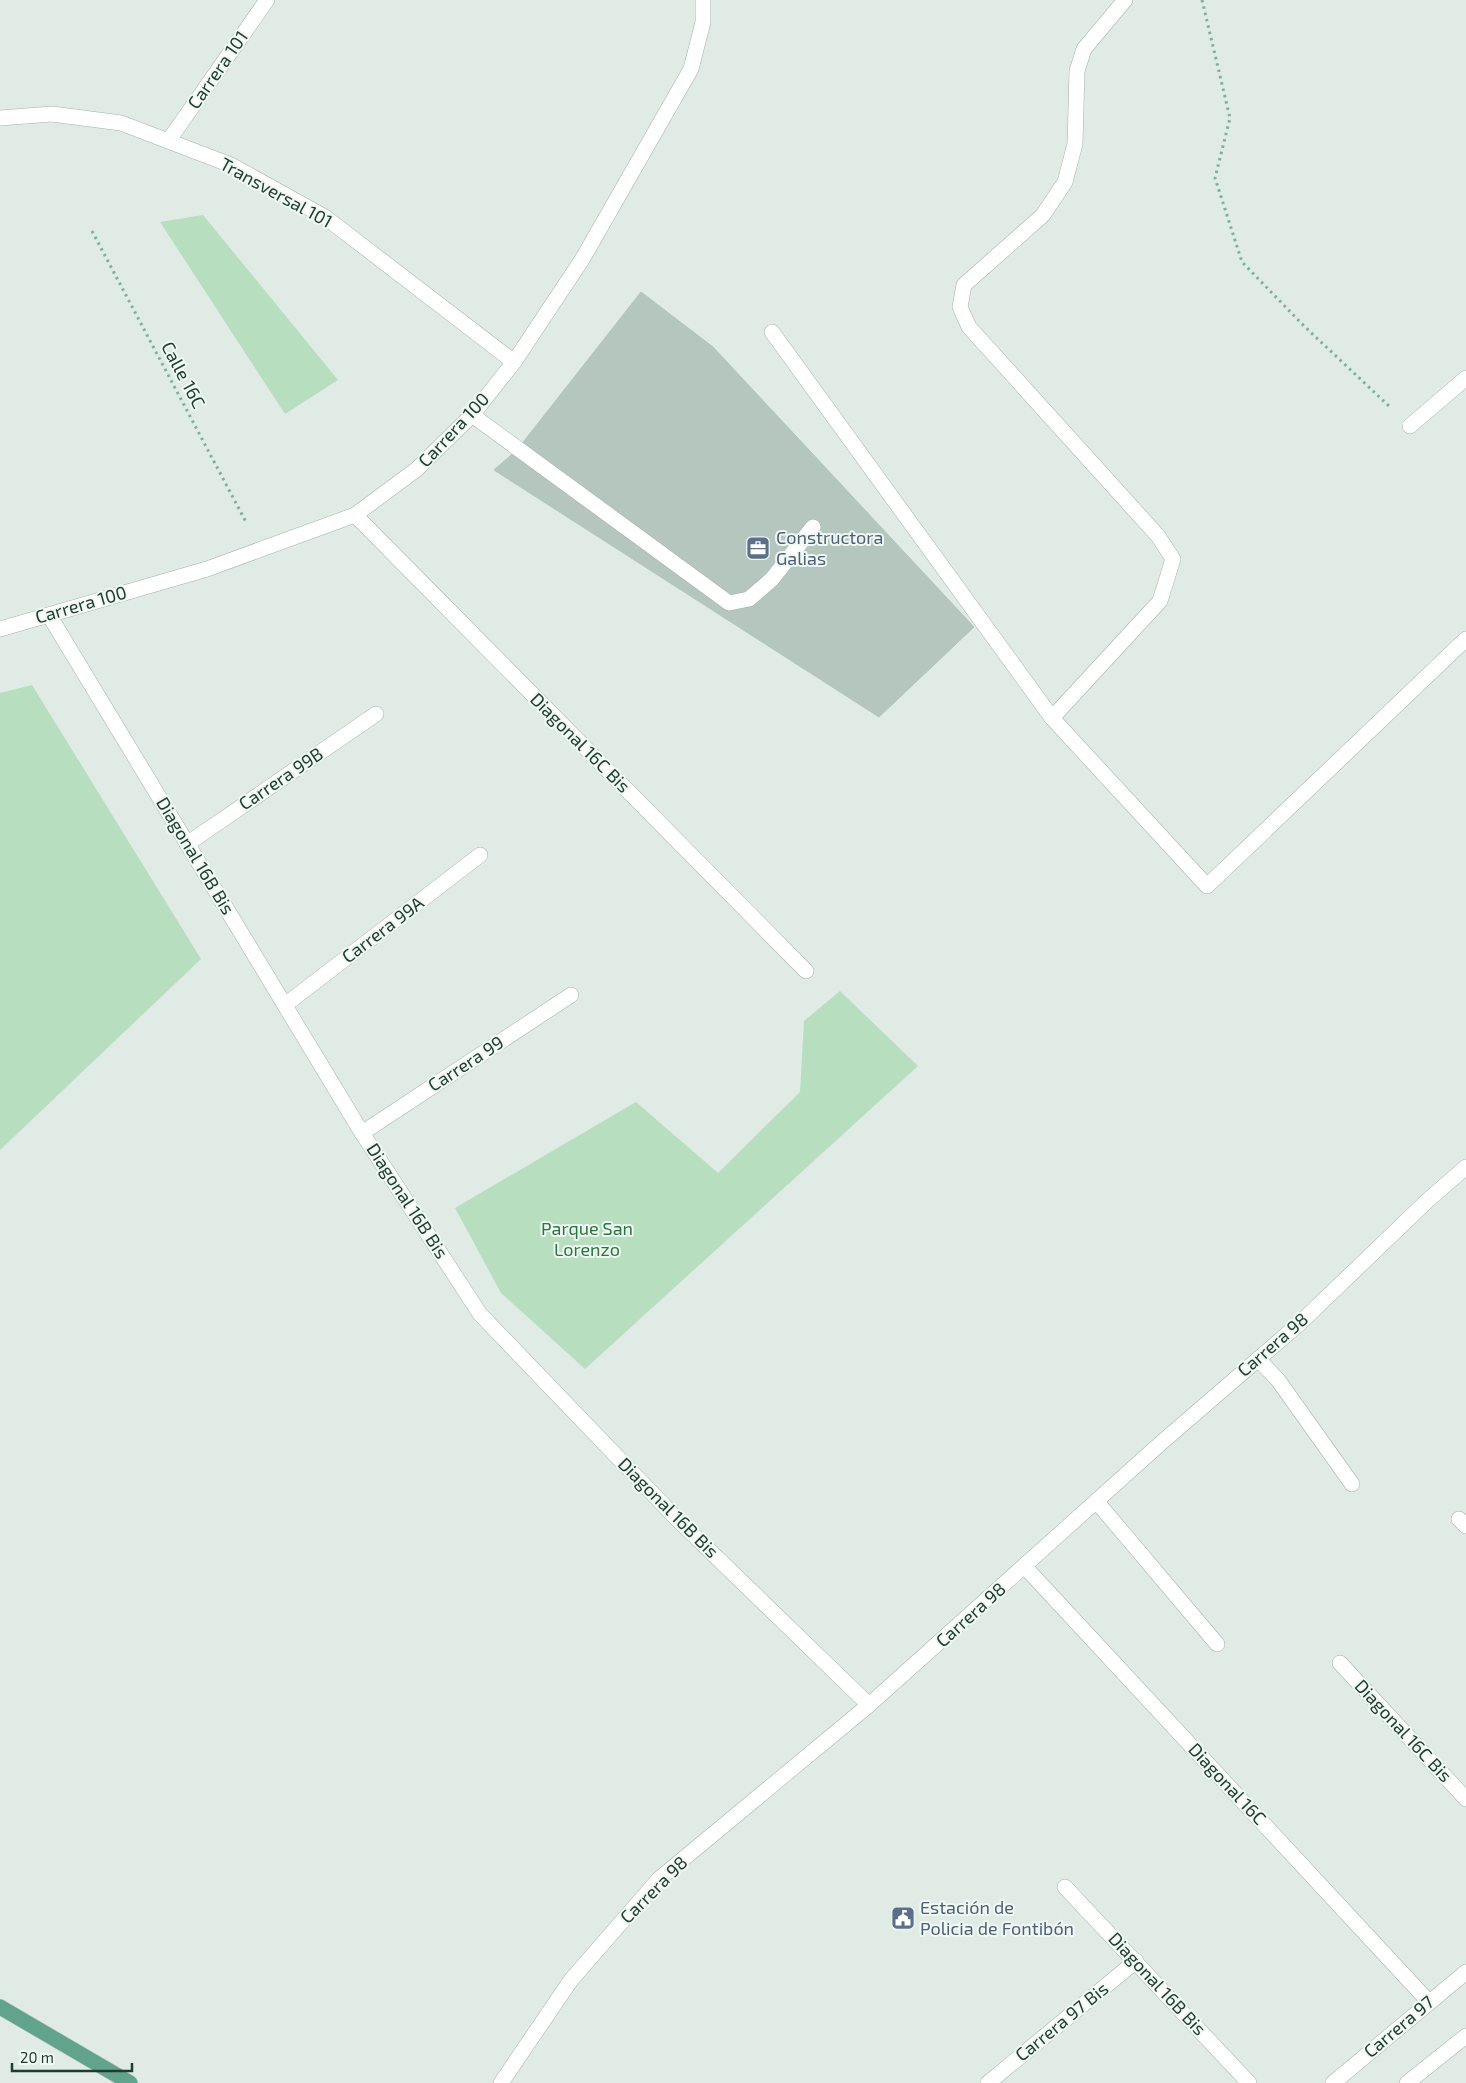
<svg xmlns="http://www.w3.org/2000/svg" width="1466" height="2083" viewBox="0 0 1466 2083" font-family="'Exo 2',sans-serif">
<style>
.green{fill:#b7debf}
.building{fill:#b5c6be;stroke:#b2c5bc}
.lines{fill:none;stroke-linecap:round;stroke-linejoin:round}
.service-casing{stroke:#a3b3ac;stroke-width:16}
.minor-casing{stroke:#a3b3ac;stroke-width:16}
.tertiary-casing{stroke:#a3b3ac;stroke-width:16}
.primary-casing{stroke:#c1c8c6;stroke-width:16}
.path{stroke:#7fb09d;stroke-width:3;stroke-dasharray:2.5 4;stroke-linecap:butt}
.service{stroke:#fff;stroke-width:15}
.minor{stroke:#fff;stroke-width:15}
.tertiary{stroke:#fff;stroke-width:15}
.primary{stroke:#62a38d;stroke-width:15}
.labels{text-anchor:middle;stroke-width:4;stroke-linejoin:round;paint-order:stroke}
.street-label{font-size:18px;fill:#203c32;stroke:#f0f8f3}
.service-label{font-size:18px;fill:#4e5e75;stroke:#f0f8f3;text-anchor:start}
.park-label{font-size:18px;fill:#297440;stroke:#f0f8f3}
</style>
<rect width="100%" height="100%" fill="#e0ebe5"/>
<g class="green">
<polygon points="203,215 338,380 285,414 160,222"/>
<polygon points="32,685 201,959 0,1150 0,693"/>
<polygon points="840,991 918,1066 585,1369 501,1293 455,1208 636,1102 718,1173 800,1092 804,1021"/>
</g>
<polygon class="building" points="641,292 713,347 974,627 879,717 494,470 517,450"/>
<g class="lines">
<g class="service-casing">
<g id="service">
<polyline points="472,415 729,603 749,599 772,579 813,527"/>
<polyline points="1410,426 1466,378"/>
<polyline points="1258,1359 1278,1380 1352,1484"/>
<polyline points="1097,1502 1217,1644"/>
</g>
</g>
<g class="minor-casing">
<g id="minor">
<polyline points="0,118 52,114 121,123 231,165 325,217 514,362"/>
<polyline points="169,140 267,0"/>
<polyline points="772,332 1052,718 1207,886 1466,639"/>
<polyline points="355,515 806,971"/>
<polyline points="49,615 362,1133 480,1314 676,1518 869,1705"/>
<polyline points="1052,718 1160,601 1173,559 1158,536 969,327 960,307 964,285 1043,215 1065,182 1075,144 1077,71 1084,49 1125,0"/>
<polyline points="187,844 376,714"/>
<polyline points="285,1005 480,855"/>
<polyline points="362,1133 571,995"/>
<polyline points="1459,1519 1466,1526"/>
<polyline points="1025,1567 1429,2002"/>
<polyline points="1340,1663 1466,1799"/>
<polyline points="1065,1887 1249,2083"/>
<polyline points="501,2083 571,1980 659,1879 869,1705 1161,1443 1300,1323 1427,1201 1466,1167"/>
<polyline points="988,2083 1136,1961"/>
</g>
</g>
<g class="tertiary-casing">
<g id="tertiary">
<polyline points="0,629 207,569 355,515 417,469 472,415 514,362 583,258 691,69 703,22 703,0"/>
<polyline points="1333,2083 1466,1972"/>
<polyline points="1407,2083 1466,2036"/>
</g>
</g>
<g class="primary-casing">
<polyline id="primary" points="0,2007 130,2083"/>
</g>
<g class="path">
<polyline points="1202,0 1230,118 1215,178 1242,262 1304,326 1390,407"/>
<polyline points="92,231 247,524"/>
</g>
<use href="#service" class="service"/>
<use href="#minor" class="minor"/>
<use href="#tertiary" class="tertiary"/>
<use href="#primary" class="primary"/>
</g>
<defs>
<g id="office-square" transform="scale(1.25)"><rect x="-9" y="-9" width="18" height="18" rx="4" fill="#5c6f8a" stroke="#f0f8f3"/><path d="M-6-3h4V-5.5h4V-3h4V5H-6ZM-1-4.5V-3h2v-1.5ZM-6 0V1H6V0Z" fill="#fff"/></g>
<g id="civic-square" transform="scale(1.25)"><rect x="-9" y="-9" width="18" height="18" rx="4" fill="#5c6f8a" stroke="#f0f8f3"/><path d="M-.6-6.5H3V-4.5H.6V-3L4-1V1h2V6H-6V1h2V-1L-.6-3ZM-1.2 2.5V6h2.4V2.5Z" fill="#fff"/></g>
</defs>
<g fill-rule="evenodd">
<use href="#office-square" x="758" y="548"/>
<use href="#civic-square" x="903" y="1918"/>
</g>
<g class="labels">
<g class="street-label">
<text transform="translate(218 70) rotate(-55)" y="6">Carrera 101</text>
<text transform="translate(276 193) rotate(29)" y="6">Transversal 101</text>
<text transform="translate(183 375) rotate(62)" y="6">Calle 16C</text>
<text transform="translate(454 430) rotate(-47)" y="6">Carrera 100</text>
<text transform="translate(81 605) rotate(-16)" y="6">Carrera 100</text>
<text transform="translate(580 743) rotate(45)" y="6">Diagonal 16C Bis</text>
<text transform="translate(281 779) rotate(-34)" y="6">Carrera 99B</text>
<text transform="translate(195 856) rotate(59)" y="6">Diagonal 16B Bis</text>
<text transform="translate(383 930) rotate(-37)" y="6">Carrera 99A</text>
<text transform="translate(466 1064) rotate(-33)" y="6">Carrera 99</text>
<text transform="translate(407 1201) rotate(57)" y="6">Diagonal 16B Bis</text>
<text transform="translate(1273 1345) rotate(-41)" y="6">Carrera 98</text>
<text transform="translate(668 1508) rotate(45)" y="6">Diagonal 16B Bis</text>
<text transform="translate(971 1615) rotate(-42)" y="6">Carrera 98</text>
<text transform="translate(1403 1731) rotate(47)" y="6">Diagonal 16C Bis</text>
<text transform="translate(1227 1784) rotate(47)" y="6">Diagonal 16C</text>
<text transform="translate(654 1890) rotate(-45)" y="6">Carrera 98</text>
<text transform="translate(1157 1984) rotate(47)" y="6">Diagonal 16B Bis</text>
<text transform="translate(1062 2022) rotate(-39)" y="6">Carrera 97 Bis</text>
<text transform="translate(1399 2027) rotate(-40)" y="6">Carrera 97</text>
</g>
<g class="service-label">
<text x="776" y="544">Constructora<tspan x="776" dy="21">Galias</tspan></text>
<text x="920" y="1914">Estación de<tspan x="920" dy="21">Policia de Fontibón</tspan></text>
</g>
<g class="park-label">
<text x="587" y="1235">Parque San<tspan x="587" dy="21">Lorenzo</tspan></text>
</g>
</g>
<path d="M12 2063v8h120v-8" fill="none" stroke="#203c32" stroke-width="2.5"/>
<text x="20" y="2063" font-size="15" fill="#203c32" stroke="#f0f8f3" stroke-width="4" paint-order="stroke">20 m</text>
</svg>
